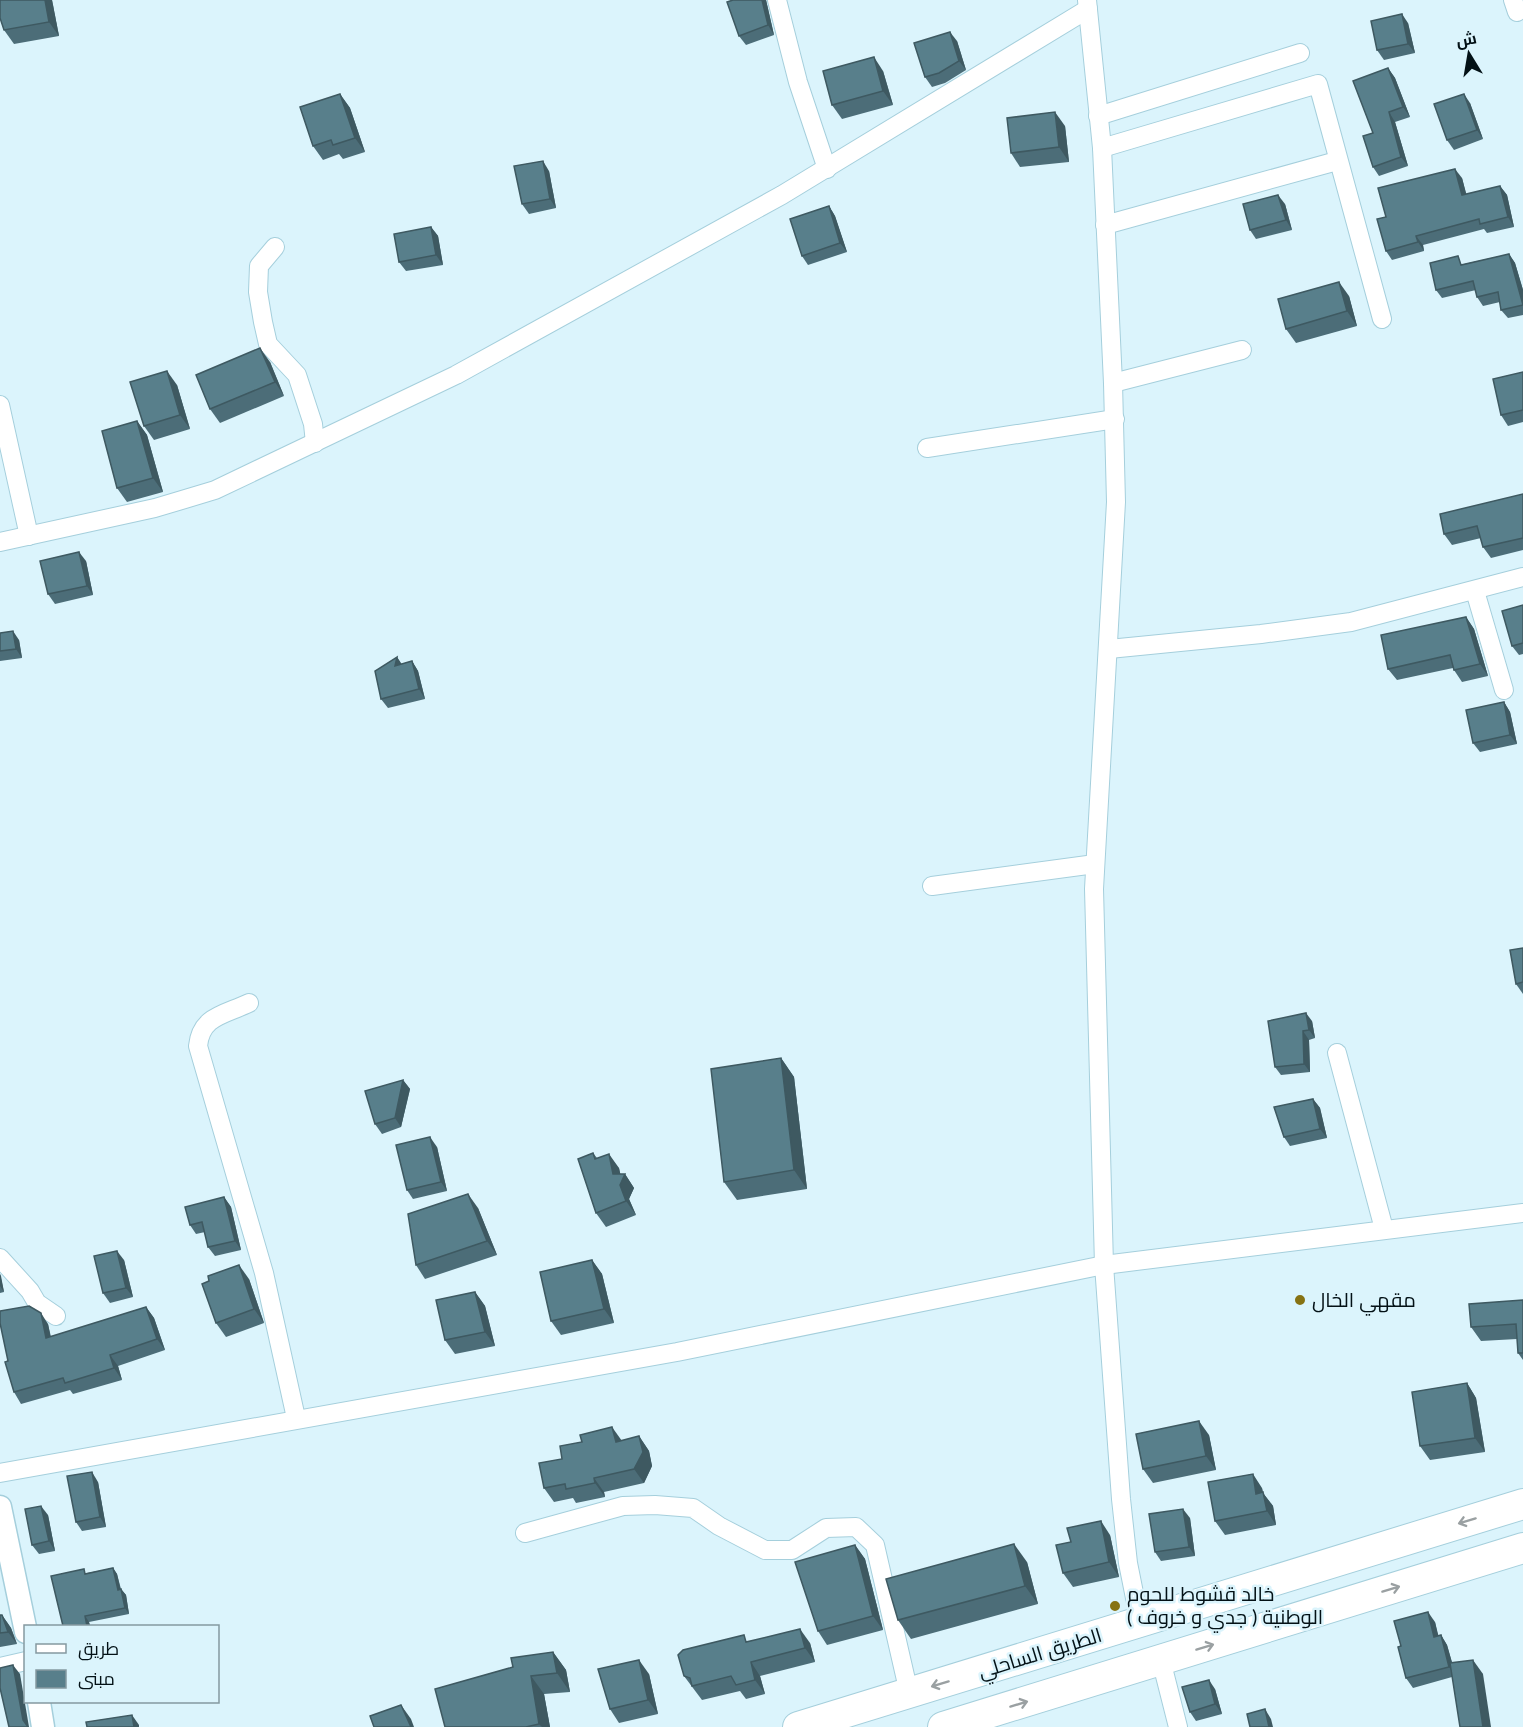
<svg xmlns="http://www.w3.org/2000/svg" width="1523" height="1727" viewBox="0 0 1523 1727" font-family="Lato,Cairo,sans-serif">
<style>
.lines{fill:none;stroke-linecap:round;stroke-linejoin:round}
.minor-casing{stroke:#a5cfdc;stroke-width:20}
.tertiary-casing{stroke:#a5cfdc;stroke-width:25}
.trunk-casing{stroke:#a5cfdc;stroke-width:32}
.minor{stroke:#fff;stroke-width:18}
.tertiary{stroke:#fff;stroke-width:22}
.trunk{stroke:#fff;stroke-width:30}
.wall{fill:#4c6d78}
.shaded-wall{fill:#3e5961}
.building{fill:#587f8b;stroke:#3e5961;stroke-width:1.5}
.oneway{stroke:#9aa0a2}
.poi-dot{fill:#867213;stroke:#dbf4fc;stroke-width:2}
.labels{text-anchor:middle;stroke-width:5;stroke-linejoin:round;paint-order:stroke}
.poi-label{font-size:20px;fill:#031116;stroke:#dbf4fc;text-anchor:start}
.street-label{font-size:20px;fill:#031116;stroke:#dbf4fc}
</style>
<rect width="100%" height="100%" fill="#dbf4fc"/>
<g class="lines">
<g class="minor-casing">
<g id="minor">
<polyline points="777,0 798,82 827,169"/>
<polyline points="1087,0 1102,148 1113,383 1116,502 1094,889 1104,1265 1121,1499 1128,1563 1140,1623"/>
<polyline points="1513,0 1517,12"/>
<polyline points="1098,116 1300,53"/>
<polyline points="1102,148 1318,84 1382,319"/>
<polyline points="1105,225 1337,161"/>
<polyline points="275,247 259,266 258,292 263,322 268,344 297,375 313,424 315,443"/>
<polyline points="1113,383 1242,350"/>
<polyline points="0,405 29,536"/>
<polyline points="927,448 1115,419"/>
<polyline points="0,542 155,508 215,490 456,375 782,195 1088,9"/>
<polyline points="1475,591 1504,690"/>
<polyline points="1109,649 1261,634 1351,622 1523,577"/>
<polyline points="932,886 1095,864"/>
<path d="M249,1003c-25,12 -48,13 -51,43l66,227 32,145"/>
<polyline points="1337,1053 1384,1229"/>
<polyline points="0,1258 30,1291 37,1303 56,1316"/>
<polyline points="0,1473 677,1352 1104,1265 1523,1213"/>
<polyline points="525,1533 623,1506 655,1505 693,1508 719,1526 765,1550 792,1550 826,1528 856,1527 875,1545 909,1693"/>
<polyline points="1161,1660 1178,1727"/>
<polyline points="0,1667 26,1661"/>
</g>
</g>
<g class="tertiary-casing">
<g id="tertiary">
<polyline points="0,1507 26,1632"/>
<polyline points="39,1702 43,1727"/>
</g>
</g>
<g class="trunk-casing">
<g id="trunk">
<polyline points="798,1727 1523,1504"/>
<polyline points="943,1727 1523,1548"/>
</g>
</g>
<use href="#minor" class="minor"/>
<use href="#tertiary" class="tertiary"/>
<use href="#trunk" class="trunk"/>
</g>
<g class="wall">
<polygon points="0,0 52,0 59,36 14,44 4,30"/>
<polygon points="766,0 774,35 746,45 739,36"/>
<polygon points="1408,23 1415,53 1384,60 1377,50"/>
<polygon points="957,41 966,70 945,83 932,87 925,77"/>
<polygon points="1388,68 1395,78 1410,117 1395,122 1408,166 1379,176 1373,167 1373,133"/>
<polygon points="883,71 893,105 842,119 832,105"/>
<polygon points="340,94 350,108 365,152 343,159 339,154 323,160 313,146"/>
<polygon points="1470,103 1483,139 1454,150 1447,140"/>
<polygon points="1065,126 1069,162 1020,167 1011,153"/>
<polygon points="549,171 556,208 529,214 522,204"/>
<polygon points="1462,178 1466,194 1500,186 1507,195 1514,227 1487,233 1484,229 1423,245 1424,251 1392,260 1386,251 1386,217"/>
<polygon points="1285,204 1292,230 1256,239 1250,230"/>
<polygon points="829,206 835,216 847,252 808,265 802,256"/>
<polygon points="431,227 438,236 443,265 406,271 399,262"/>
<polygon points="1509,254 1515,263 1523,290 1523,315 1508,318 1501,310 1500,302 1483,306 1477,297 1476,290 1442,298 1436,290 1464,264"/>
<polygon points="1349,296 1357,326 1296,343 1286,329"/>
<polygon points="270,362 284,396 220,423 210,409"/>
<polygon points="1523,372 1523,422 1508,426 1501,415"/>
<polygon points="177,385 190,429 154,440 144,426"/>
<polygon points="137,421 147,435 163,492 127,502 117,488"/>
<polygon points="1523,494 1523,550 1491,558 1483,547 1481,538 1452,545 1444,534"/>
<polygon points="86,561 93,595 55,604 48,594"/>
<polygon points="1523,605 1523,654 1519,655 1512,646"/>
<polygon points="1466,617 1474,629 1488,676 1462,682 1454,670 1453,668 1397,680 1388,669"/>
<polygon points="0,633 19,640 22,658 0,661"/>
<polygon points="397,657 401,664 412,661 418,671 425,699 388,708 381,699"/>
<polygon points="1504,702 1510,712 1517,744 1480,752 1473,743"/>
<polygon points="1523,948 1523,994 1516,984"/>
<polygon points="1268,1021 1312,1021 1315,1038 1309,1040 1310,1072 1281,1075 1275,1067"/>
<polygon points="781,1058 794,1077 807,1189 737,1200 724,1182"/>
<polygon points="403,1080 410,1089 401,1127 382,1134 375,1124"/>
<polygon points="1313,1099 1320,1108 1327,1138 1290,1146 1284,1137"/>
<polygon points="437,1147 447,1191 413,1199 407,1190"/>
<polygon points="593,1153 597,1158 619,1168 620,1174 625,1174 634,1188 629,1199 636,1215 606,1227 596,1213"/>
<polygon points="224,1197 231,1207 241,1250 215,1256 208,1247 205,1232 196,1234 190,1225"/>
<polygon points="478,1208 497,1255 425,1279 416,1265"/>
<polygon points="124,1260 133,1297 110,1303 103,1293"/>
<polygon points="592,1260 602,1274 614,1323 561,1335 551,1321"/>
<polygon points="0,1274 4,1292 0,1293"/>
<polygon points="249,1279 264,1323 226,1337 216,1323 209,1281"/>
<polygon points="475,1292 485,1306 495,1346 455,1354 445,1340"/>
<polygon points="1523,1300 1523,1360 1518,1353 1517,1339 1481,1341 1471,1327"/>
<polygon points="146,1307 154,1318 165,1350 118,1366 122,1380 73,1394 70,1390 21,1404 14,1392 8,1361 48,1324 51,1337"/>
<polygon points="1467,1383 1476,1398 1485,1452 1430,1460 1420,1446"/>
<polygon points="1209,1435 1216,1470 1153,1483 1143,1469"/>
<polygon points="639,1436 649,1451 652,1466 644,1483 604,1492 605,1497 576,1503 573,1498 554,1502 544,1488 562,1459 622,1441"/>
<polygon points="98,1482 106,1527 82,1531 76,1522"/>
<polygon points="1262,1488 1263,1493 1273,1506 1276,1525 1225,1535 1215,1521"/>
<polygon points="48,1515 55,1551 39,1554 32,1545"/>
<polygon points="1190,1518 1195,1556 1161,1561 1155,1552"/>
<polygon points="1110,1535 1119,1577 1073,1587 1063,1573 1071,1542"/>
<polygon points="855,1545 865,1559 883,1630 827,1645 818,1631"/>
<polygon points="1027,1562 1038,1604 911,1639 898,1620"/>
<polygon points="113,1568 117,1574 121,1589 126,1595 129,1614 89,1622 90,1626 63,1626 87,1573"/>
<polygon points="0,1615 2,1615 11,1628 17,1644 0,1647"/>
<polygon points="1435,1622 1438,1636 1441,1635 1447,1645 1452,1663 1483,1674 1452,1677 1413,1688 1406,1678 1401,1646"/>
<polygon points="748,1642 810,1643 815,1662 760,1676 765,1694 746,1699 740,1691 702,1700 684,1676"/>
<polygon points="553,1652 566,1670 570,1692 544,1694 550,1727 445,1727 513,1667"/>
<polygon points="649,1674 658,1714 619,1723 610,1709"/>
<polygon points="1215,1689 1222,1714 1196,1721 1190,1712"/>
</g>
<g class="shaded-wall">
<polygon points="45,0 52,0 59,36 49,22"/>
<polygon points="762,0 766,0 774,35 768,25"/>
<polygon points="1402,14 1408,23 1415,53 1408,44"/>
<polygon points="950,32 957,41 966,70 959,61"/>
<polygon points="874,57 883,71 893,105 883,91"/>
<polygon points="1388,68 1395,78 1410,117 1403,107"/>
<polygon points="340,94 350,108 365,152 355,138"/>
<polygon points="1464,94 1470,103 1483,139 1477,130"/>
<polygon points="1055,112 1065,126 1069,162 1059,147"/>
<polygon points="1389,112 1395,122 1408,166 1401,157"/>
<polygon points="543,161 549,171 556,208 550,199"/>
<polygon points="1455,169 1462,178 1469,204 1462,195"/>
<polygon points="1500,186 1507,195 1514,227 1508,217"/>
<polygon points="1278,195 1285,204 1292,230 1286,220"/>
<polygon points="829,206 835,216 847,252 840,243"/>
<polygon points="431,227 438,236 443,265 436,255"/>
<polygon points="1416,236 1423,245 1424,251 1418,242"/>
<polygon points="1509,254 1515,263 1523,290 1523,304"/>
<polygon points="1339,282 1349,296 1357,326 1347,311"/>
<polygon points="260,348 270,362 284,396 275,382"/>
<polygon points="167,371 177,385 190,429 180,415"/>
<polygon points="137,421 147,435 163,492 153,478"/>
<polygon points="79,552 86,561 93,595 87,586"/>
<polygon points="1466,617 1474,629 1488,676 1480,664"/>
<polygon points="13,631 19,640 22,658 16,649"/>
<polygon points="397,657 403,666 395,666"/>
<polygon points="412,661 418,671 425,699 419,689"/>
<polygon points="1504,702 1510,712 1517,744 1510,735"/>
<polygon points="1306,1013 1312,1021 1315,1038 1309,1030"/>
<polygon points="1303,1031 1309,1040 1310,1072 1304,1064"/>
<polygon points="781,1058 794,1077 807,1189 794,1170"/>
<polygon points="403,1080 410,1089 401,1127 395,1118"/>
<polygon points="1313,1099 1320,1108 1327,1138 1320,1129"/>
<polygon points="430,1137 437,1147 447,1191 441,1182"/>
<polygon points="609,1154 619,1168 622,1181 625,1174 634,1188 629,1199 636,1215 626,1201 613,1174"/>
<polygon points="468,1194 478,1208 497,1255 487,1241"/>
<polygon points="224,1197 231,1207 241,1250 235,1241"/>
<polygon points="117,1251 124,1260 133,1297 126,1288"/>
<polygon points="592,1260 602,1274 614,1323 604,1309"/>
<polygon points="239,1265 249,1279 264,1323 254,1309"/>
<polygon points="0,1274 1,1276 4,1292 0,1286"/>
<polygon points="475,1292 485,1306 495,1346 485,1332"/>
<polygon points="146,1307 154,1318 165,1350 157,1339"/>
<polygon points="41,1313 48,1324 53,1350 46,1338"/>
<polygon points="110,1355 118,1366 122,1380 114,1368"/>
<polygon points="1467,1383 1476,1398 1485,1452 1475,1438"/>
<polygon points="1199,1421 1209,1435 1216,1470 1206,1456"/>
<polygon points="612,1427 622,1441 616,1442"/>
<polygon points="639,1436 649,1451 652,1466 644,1483 634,1469"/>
<polygon points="92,1472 98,1482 106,1527 100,1517"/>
<polygon points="1253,1474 1262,1488 1263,1493 1273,1506 1276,1525 1267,1511 1256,1494"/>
<polygon points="594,1478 604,1492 605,1497 595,1483"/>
<polygon points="41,1506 48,1515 55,1551 49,1541"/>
<polygon points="1183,1509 1190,1518 1195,1556 1189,1547"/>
<polygon points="1101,1521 1110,1535 1119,1577 1109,1562"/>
<polygon points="1014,1544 1027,1562 1038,1604 1025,1586"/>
<polygon points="855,1545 865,1559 883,1630 873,1616"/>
<polygon points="113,1568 117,1574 122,1596 118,1590"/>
<polygon points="121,1589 126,1595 129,1614 125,1608"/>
<polygon points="1428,1612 1435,1622 1441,1646 1434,1637"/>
<polygon points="2,1615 11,1628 17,1644 8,1632"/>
<polygon points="85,1616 89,1622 90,1626 87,1626"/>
<polygon points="800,1629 810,1643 815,1662 805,1648"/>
<polygon points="1441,1635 1447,1645 1456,1676 1449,1667"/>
<polygon points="553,1652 566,1670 570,1692 557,1673"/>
<polygon points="639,1660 649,1674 658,1714 648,1700"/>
<polygon points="1473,1660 1483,1674 1491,1727 1483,1727"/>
<polygon points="751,1662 760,1676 765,1694 755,1680"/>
<polygon points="13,1665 20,1674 29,1727 28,1727 23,1720"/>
<polygon points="531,1676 544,1694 550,1727 542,1727 539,1724"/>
<polygon points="1209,1680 1215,1689 1222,1714 1215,1704"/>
<polygon points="401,1705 411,1719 414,1727 411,1727"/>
<polygon points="1265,1709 1271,1719 1273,1727 1269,1727"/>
<polygon points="132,1715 139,1725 139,1727 134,1727"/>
</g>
<g class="building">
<polygon points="0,0 45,0 49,22 4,30 0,18"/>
<polygon points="733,0 762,0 768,25 739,36 727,2"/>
<polygon points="1402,14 1408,44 1377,50 1371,21"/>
<polygon points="950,32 959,61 939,73 925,77 914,43"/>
<polygon points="874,57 883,91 832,105 823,71"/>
<polygon points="1388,68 1403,107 1389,112 1401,157 1373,167 1363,136 1373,133 1353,81"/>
<polygon points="340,94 355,138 333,145 331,140 313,146 300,107"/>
<polygon points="1464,94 1477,130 1447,140 1434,104"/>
<polygon points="1055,112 1059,147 1011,153 1007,118"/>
<polygon points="543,161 550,199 522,204 514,166"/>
<polygon points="1455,169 1462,195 1500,186 1508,217 1480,224 1479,219 1416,236 1418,242 1386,251 1377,219 1386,217 1378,188"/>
<polygon points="1278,195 1286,220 1250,230 1243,204"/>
<polygon points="829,206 840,243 802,256 790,219"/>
<polygon points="431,227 436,255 399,262 394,234"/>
<polygon points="1509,254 1523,305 1501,310 1498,292 1477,297 1473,281 1436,290 1430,263 1458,256 1461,265"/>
<polygon points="1339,282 1347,311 1286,329 1278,299"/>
<polygon points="260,348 275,382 210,409 196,375"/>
<polygon points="167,371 180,415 144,426 130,382"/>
<polygon points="1523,372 1523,410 1501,415 1493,379"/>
<polygon points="137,421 153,478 117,488 102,431"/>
<polygon points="1523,494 1523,538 1483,547 1477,526 1444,534 1440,514"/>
<polygon points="79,552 87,586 48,594 40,561"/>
<polygon points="1523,605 1523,643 1512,646 1502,611"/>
<polygon points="1466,617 1480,664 1454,670 1450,655 1388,669 1381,635"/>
<polygon points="13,631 16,649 0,651 0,633"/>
<polygon points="397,657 395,666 412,661 419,689 381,699 375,671"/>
<polygon points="1504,702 1510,735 1473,743 1466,710"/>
<polygon points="1523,948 1523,982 1516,984 1510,950"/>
<polygon points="1306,1013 1309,1030 1303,1031 1304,1064 1275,1067 1268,1021"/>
<polygon points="781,1058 794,1170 724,1182 711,1069"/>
<polygon points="403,1080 395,1118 375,1124 365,1091"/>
<polygon points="1313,1099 1320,1129 1284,1137 1274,1107"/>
<polygon points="430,1137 441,1182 407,1190 396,1145"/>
<polygon points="593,1153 595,1159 609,1154 613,1174 625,1174 620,1185 626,1201 596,1213 578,1159"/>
<polygon points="468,1194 487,1241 416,1265 408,1214"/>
<polygon points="224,1197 235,1241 208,1247 202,1222 190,1225 185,1207"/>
<polygon points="117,1251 126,1288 103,1293 94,1256"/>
<polygon points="592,1260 604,1309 551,1321 540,1272"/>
<polygon points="239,1265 254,1309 216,1323 202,1284 209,1281 208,1276"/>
<polygon points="475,1292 485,1332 445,1340 436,1300"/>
<polygon points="1523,1300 1523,1353 1518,1353 1516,1324 1471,1327 1469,1304"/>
<polygon points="29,1306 41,1313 46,1338 146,1307 157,1339 110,1355 114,1368 65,1383 63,1378 14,1392 5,1362 8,1361 0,1323 0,1311"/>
<polygon points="1467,1383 1475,1438 1420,1446 1412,1392"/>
<polygon points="1199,1421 1206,1456 1143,1469 1136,1434"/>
<polygon points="612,1427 616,1442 639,1436 643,1452 634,1469 594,1478 595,1483 566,1489 565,1484 544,1488 539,1463 562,1459 560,1446 582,1442 580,1435"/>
<polygon points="92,1472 100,1517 76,1522 67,1476"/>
<polygon points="1253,1474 1256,1494 1263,1492 1267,1511 1215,1521 1208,1482"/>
<polygon points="41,1506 49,1541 32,1545 25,1509"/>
<polygon points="1183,1509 1189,1547 1155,1552 1149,1514"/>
<polygon points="1101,1521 1109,1562 1063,1573 1056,1545 1071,1542 1067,1528"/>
<polygon points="1014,1544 1025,1586 898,1620 886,1579"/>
<polygon points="855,1545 873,1616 818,1631 795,1562"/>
<polygon points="113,1568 118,1590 121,1589 125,1608 85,1616 87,1626 63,1626 51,1576 84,1569 85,1574"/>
<polygon points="1428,1612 1434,1637 1441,1635 1449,1667 1406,1678 1398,1647 1401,1646 1394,1621"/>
<polygon points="0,1615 2,1615 8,1632 0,1633"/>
<polygon points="800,1629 805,1648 751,1662 755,1680 736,1685 731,1676 692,1686 690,1678 684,1676 678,1655 683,1650 744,1635 746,1642"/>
<polygon points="553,1652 557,1673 531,1676 539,1724 526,1727 445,1727 435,1689 513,1667 511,1658"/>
<polygon points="639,1660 648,1700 610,1709 598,1669"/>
<polygon points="1473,1660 1483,1727 1460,1727 1450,1663"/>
<polygon points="13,1665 23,1720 28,1727 9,1727 0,1688 0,1668"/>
<polygon points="1209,1680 1215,1704 1190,1712 1182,1687"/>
<polygon points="401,1705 411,1727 374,1727 370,1716"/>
<polygon points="1265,1709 1269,1727 1250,1727 1247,1714"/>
<polygon points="132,1715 134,1727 87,1727 86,1722"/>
</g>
<defs><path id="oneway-shaft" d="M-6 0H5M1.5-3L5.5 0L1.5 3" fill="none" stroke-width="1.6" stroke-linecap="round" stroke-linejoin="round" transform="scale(1.5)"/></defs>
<g class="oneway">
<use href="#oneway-shaft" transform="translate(1467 1521) rotate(163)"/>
<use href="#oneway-shaft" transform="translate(1391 1589) rotate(-17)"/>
<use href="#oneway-shaft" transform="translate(1205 1647) rotate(-17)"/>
<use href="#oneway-shaft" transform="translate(940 1684) rotate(163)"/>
<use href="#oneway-shaft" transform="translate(1019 1704) rotate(-17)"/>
</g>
<g class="poi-dot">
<circle cx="1300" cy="1300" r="6"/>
<circle cx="1115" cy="1606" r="6"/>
</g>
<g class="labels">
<g class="poi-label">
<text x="1312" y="1307">مقهي الخال</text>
<text x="1127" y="1601">خالد قشوط للحوم<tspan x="1127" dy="23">الوطنية ( جدي و خروف )</tspan></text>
</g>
<g class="street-label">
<text transform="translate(1040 1653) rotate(-17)" y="7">الطريق الساحلي</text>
</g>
</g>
<rect x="24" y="1625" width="195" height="78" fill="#dbf4fc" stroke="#8599a0" stroke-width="1.5"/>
<rect x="36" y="1644" width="30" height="9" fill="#ffffff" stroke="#8599a0" stroke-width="1.5"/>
<text x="78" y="1655" font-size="18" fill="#031116">طريق</text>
<rect x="36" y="1670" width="30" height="18" fill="#587f8b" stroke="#8599a0" stroke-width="1.5"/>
<text x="78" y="1685" font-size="18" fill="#031116">مبنى</text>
<g transform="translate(1469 54) rotate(349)" stroke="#dbf4fc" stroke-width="4.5" paint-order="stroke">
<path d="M0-4.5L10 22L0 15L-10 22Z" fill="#031116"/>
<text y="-9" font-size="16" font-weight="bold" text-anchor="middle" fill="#031116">ش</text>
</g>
</svg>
